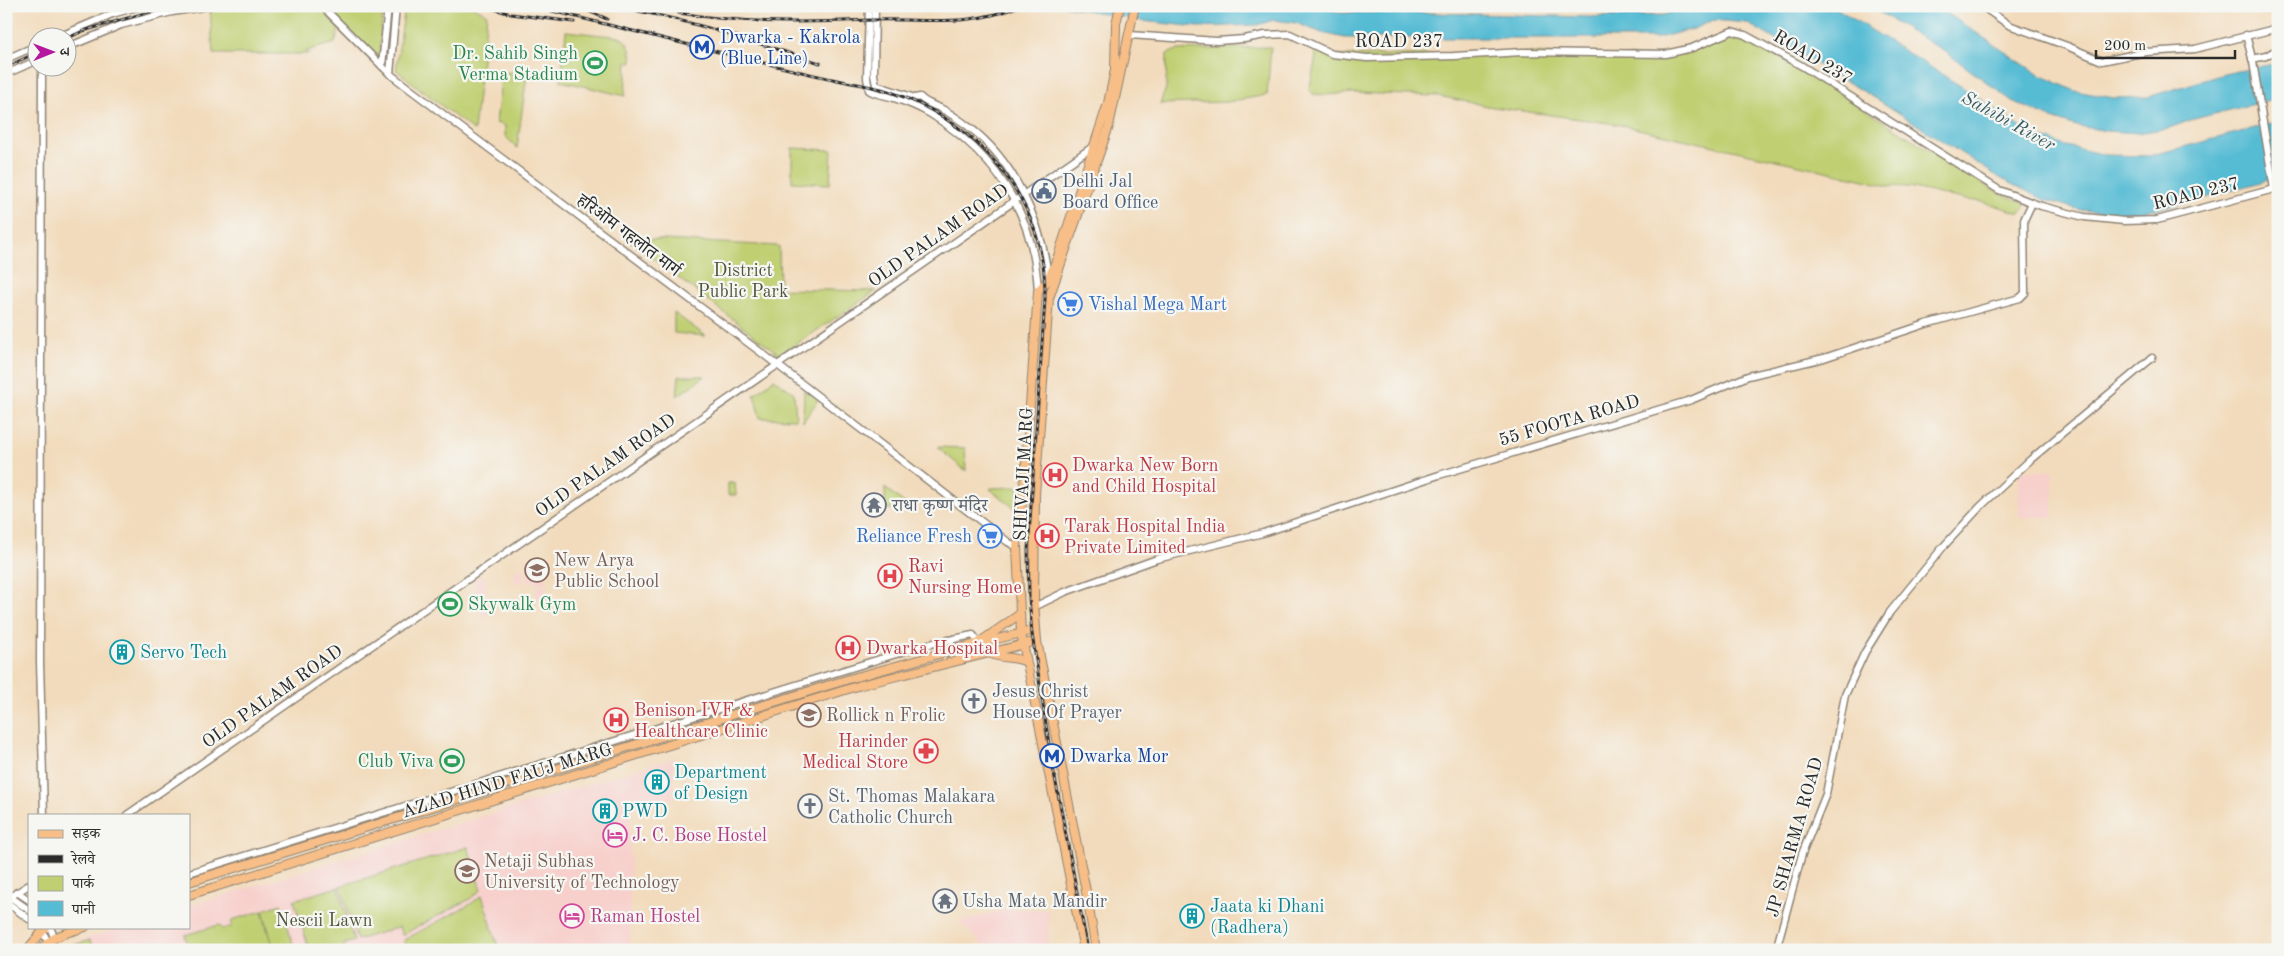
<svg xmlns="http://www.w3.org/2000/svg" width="2284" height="956" viewBox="0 0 2284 956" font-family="'Old Standard TT','Noto Serif Devanagari',serif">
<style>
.built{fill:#f7d0cc}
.green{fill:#bfcf71;stroke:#757d4e}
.water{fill:#56bcd4;stroke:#407480}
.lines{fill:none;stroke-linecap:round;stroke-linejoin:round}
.minor-casing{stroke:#8e8374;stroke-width:9}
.major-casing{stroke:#8e8374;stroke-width:10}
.minor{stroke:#fff;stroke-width:6}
.major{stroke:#f7be87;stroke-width:8}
.rail-casing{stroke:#2b2b2b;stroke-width:3}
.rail{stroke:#f6f6f2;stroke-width:1;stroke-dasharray:4;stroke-linecap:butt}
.labels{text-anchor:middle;stroke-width:4.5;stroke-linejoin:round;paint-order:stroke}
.transit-label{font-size:18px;fill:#164399;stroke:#f6f6f2;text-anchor:start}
.street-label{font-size:18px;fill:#2b2b2b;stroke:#f6f6f2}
.leisure-label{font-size:18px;fill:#27864d;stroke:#f6f6f2;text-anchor:end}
.service-label{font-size:18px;fill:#4e5e75;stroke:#f6f6f2;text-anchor:start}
.park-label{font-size:18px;fill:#50543c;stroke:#f6f6f2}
.shop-label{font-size:18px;fill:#366cbe;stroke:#f6f6f2;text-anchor:start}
.health-label{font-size:18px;fill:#be3a42;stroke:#f6f6f2;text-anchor:start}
.worship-label{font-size:18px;fill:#5b616d;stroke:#f6f6f2;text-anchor:start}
.education-label{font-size:18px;fill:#785e54;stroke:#f6f6f2;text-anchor:start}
.culture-label{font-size:18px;fill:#0d838f;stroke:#f6f6f2;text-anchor:start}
.hotel-label{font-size:18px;fill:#b23c85;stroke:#f6f6f2;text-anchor:start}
.water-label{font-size:19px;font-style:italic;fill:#3a5e66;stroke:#f6f6f2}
</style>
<rect width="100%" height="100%" fill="#f6f6f2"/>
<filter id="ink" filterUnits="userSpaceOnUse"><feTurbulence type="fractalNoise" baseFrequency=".02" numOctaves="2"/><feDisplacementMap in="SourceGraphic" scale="10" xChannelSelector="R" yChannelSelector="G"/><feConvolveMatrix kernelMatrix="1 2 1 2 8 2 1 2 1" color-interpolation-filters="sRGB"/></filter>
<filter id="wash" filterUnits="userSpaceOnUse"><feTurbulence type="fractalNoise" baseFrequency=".0096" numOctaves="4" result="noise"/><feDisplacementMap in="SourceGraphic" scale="20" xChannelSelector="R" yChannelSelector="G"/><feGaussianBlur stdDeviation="1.12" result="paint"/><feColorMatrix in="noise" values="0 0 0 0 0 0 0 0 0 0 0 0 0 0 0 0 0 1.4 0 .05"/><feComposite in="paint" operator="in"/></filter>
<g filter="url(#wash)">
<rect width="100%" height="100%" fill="#f2dbbc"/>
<g class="built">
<rect x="2019" y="471" width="34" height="46"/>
<polygon points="527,558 545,558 546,583 528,583"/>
<polygon points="514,569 524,570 523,582 515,582"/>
<polygon points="484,574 489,612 489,614 479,614 474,581"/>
<polygon points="536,586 546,586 545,600 536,599"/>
<polygon points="674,758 674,798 630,802 630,950 58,950 60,947 123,927 189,927 189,906"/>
<polygon points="1008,909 1048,910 1049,950 988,950 959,922"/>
</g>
<g class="green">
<polygon points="223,6 320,6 339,30 335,43 306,51 310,54 213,54 210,8"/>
<polygon points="330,6 383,6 379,60 340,22"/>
<polygon points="405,6 472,6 487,14 474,131 396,70"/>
<path d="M566,31l54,6c9,5 12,15 12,25h-5l-2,34 -64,-15z"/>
<polygon points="1730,35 1737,36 1796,66 1977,180 1999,193 2026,203 2020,213 1984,202 1966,200 1909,187 1888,186 1848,176 1616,124 1493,107 1438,96 1353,93 1324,95 1313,94 1309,91 1316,57 1314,49 1334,56 1524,53 1665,58 1688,52"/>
<polygon points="1271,47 1267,95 1227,102 1160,104 1166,88 1167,54 1177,50"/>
<polygon points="502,72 527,74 517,148 505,136 505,126 496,123"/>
<polygon points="792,148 832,150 830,184 792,182"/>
<polygon points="626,238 779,246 780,289 876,291 780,355"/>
<polygon points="674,313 706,336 674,333"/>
<polygon points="679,376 705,376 677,396"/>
<polygon points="774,379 794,393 796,419 760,418 754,395"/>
<polygon points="804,390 818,400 803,422"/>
<polygon points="937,447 965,448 966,471"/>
<polygon points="728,483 735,483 736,495 728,495"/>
<polygon points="1019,487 1018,511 990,489 992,488"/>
<polygon points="885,488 912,509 885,509"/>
<polygon points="468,847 481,890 470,899 402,935 399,927 357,940 340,886"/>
<polygon points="338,887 354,941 344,944 346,950 309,950 294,900"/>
<polygon points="482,895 499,950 407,950 404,940 472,903"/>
<polygon points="281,904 295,950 274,950 263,910"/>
<polygon points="262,911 273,950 189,950 185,935 219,925 223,929 231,927 232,920"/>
<polygon points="90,940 93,950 60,950 61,949"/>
</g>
<g class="water">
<polygon points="1065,6 1164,6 1201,12 1242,6 1320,6 1341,13 1393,12 1589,17 1663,15 1684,9 1685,6 1833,6 1970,92 2029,133 2066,146 2106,155 2149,156 2278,122 2278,177 2191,202 2137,212 2111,213 2081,210 2045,200 2000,178 1880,101 1747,23 1713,20 1693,29 1657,38 1345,38 1322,33 1296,23 1274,20 1257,25 1198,27 1142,21"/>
<polygon points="1869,6 1936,6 2038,74 2075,91 2114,98 2148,97 2224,74 2278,63 2278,98 2194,119 2169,128 2138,133 2107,131 2073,125 2046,116 2012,101 1947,53"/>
</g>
</g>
<g filter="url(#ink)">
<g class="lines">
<g class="minor-casing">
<g id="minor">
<polyline points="322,6 390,74 411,90 763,354 1008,542 1017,547"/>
<path d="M869,6l-2,72 2,12c7,5 17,5 25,8 12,4 24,9 35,15 66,41 105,100 109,178"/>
<path d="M875,6l-1,69 2,10 39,13 5,-1c5,6 13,8 20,11 10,5 20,12 29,19 45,33 74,97 79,152"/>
<polyline points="1982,6 2009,25 2067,46 2102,61 2146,52 2195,49 2278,28"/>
<polyline points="1129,35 1217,41 1244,39 1265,35 1290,34 1332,54 1367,58 1454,56 1522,52 1666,54 1692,48 1732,31 1745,35 1802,66 1999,190 2041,206 2084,217 2124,221 2157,220 2278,188"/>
<polyline points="2246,35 2253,62 2274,189"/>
<polyline points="56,38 112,14 140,6"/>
<polyline points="68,47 121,25 172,12 209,6"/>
<polyline points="6,59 38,45"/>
<polyline points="2252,59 2266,56 2278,49"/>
<polyline points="382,66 388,6"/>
<polyline points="42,68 40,661 44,815"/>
<polyline points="6,74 38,60"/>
<polyline points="390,74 396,6"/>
<polyline points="1034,607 1065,592 1157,559 1263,533 1439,475 1691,400 1748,376 1824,358 1926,324 2020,298 2025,293 2024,220 2032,203"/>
<polyline points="127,815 1094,146"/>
<polyline points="189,873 925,645 973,635 979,643"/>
<polyline points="17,892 29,900"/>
<polyline points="6,894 29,910"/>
<polyline points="10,897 29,885"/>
<polyline points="6,902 29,919"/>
<polyline points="40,927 47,940"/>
<polyline points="50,927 54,937"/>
<polyline points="1776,950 1802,854 1826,794 1845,695 1865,652 1890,612 1943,547 1980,507 2030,460 2152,358"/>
</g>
</g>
<g class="major-casing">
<g id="major">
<polyline points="981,641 1020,614"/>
<path d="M987,652c13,8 26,3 39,10"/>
<polyline points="189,882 849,679 979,643 1036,630"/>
<polyline points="189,895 861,685 1037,641"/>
<polyline points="27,950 46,927"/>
<path d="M41,950c11,-15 27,-17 44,-23"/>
<polyline points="1084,950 1021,633 1017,547 1025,477 1038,291 1048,280 1058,256 1108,103 1115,70 1116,24 1120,6"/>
<polyline points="1096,950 1086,891 1037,641 1034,602 1035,495 1049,298 1109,126 1135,6"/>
</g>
</g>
<use href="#minor" class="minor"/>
<use href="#major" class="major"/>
<g class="rail-casing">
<g id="rail">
<polyline points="484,6 511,14 574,22"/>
<path d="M532,6c74,18 147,37 220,54 28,7 56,14 85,20 17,4 35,6 51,11 79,27 142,89 155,174 2,11 2,22 2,34l-17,251 1,47 3,37 19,123 37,193"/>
<polyline points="577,6 607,19"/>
<path d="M608,6c72,10 143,35 212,57"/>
<path d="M679,13c69,11 124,10 193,7 52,-2 96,8 147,-14"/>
<polyline points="68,38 83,31 169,6"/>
<polyline points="6,67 38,52"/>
</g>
</g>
<use href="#rail" class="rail"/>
</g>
</g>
<defs>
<g id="metro-ring" transform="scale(1.25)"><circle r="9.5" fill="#f6f6f2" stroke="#1a4fb4" stroke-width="1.5"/><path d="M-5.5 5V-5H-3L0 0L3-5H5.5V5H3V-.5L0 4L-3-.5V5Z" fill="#1a4fb4"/></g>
<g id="stadium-ring" transform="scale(1.25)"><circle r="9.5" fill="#f6f6f2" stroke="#2e9e5b" stroke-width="1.5"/><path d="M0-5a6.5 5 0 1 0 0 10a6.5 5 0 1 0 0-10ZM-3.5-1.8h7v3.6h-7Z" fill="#2e9e5b"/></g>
<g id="civic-ring" transform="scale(1.25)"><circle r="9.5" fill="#f6f6f2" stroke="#5c6f8a" stroke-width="1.5"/><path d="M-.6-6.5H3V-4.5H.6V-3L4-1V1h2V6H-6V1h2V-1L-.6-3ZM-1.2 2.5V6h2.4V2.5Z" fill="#5c6f8a"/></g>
<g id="supermarket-ring" transform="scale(1.25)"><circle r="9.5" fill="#f6f6f2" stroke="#3f7fe0" stroke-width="1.5"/><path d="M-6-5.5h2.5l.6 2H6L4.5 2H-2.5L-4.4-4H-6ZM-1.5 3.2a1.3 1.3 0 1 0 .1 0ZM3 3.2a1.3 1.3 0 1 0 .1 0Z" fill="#3f7fe0"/></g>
<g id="hospital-ring" transform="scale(1.25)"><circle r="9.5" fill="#f6f6f2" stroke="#e0444e" stroke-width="1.5"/><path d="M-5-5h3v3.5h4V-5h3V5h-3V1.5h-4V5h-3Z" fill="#e0444e"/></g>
<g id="temple-ring" transform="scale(1.25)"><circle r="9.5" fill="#f6f6f2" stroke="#6b7280" stroke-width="1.5"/><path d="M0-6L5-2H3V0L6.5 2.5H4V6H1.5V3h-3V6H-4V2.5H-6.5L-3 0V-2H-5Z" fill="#6b7280"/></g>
<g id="school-ring" transform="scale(1.25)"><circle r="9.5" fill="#f6f6f2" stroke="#8d6e63" stroke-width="1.5"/><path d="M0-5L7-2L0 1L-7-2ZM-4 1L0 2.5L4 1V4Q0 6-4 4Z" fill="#8d6e63"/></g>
<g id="building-ring" transform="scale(1.25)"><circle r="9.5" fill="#f6f6f2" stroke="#0f9aa8" stroke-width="1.5"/><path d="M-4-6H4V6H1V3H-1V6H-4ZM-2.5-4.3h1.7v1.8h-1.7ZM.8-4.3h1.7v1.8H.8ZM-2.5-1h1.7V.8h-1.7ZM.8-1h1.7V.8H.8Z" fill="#0f9aa8"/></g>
<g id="church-ring" transform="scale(1.25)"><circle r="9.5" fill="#f6f6f2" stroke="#6b7280" stroke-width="1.5"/><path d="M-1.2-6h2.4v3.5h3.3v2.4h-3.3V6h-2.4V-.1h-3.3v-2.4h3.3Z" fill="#6b7280"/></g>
<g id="pharmacy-ring" transform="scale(1.25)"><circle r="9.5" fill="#f6f6f2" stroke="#e0444e" stroke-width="1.5"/><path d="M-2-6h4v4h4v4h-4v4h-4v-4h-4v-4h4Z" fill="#e0444e"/></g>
<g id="hotel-ring" transform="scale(1.25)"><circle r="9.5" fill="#f6f6f2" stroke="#d1479c" stroke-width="1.5"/><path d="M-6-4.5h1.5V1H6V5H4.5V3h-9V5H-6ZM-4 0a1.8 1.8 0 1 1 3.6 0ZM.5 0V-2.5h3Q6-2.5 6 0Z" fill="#d1479c"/></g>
<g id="university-ring" transform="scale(1.25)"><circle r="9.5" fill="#f6f6f2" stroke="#8d6e63" stroke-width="1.5"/><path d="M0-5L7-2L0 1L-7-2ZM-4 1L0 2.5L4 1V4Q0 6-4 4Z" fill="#8d6e63"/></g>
</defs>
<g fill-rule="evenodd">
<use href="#metro-ring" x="702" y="47"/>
<use href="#stadium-ring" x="595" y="63"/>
<use href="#civic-ring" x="1044" y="191"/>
<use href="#supermarket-ring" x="1070" y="304"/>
<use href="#hospital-ring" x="1055" y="475"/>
<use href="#temple-ring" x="874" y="505"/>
<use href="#supermarket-ring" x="990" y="536"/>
<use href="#hospital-ring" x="1047" y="536"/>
<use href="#school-ring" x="537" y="570"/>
<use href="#hospital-ring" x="890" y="576"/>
<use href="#stadium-ring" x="450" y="604"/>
<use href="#hospital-ring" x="848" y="648"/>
<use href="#building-ring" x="122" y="652"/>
<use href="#church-ring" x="974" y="701"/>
<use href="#school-ring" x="809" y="715"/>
<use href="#hospital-ring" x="616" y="720"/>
<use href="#pharmacy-ring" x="926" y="751"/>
<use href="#metro-ring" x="1052" y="756"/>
<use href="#stadium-ring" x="452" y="761"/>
<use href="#building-ring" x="657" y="782"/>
<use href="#church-ring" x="810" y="806"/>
<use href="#building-ring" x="605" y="811"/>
<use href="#hotel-ring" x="615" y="835"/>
<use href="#university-ring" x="467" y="871"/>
<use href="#temple-ring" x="945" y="901"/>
<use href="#hotel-ring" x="572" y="916"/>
<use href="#building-ring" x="1192" y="916"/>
</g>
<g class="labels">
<g class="transit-label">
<text x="720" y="43">Dwarka - Kakrola<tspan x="720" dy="21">(Blue Line)</tspan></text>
<text x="1070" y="762">Dwarka Mor</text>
</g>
<g class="street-label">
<text x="1399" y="47">ROAD 237</text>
<text transform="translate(1813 57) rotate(31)" y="6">ROAD 237</text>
<text transform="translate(2196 193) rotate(-14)" y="6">ROAD 237</text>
<text transform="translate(629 235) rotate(37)" y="6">हरिओम गहलोत मार्ग</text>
<text transform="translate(938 235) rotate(-35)" y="6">OLD PALAM ROAD</text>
<text transform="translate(1569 420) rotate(-16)" y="6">55 FOOTA ROAD</text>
<text transform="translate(605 465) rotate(-35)" y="6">OLD PALAM ROAD</text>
<text transform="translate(1023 474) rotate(-87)" y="6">SHIVAJI MARG</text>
<text transform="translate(272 696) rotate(-35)" y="6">OLD PALAM ROAD</text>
<text transform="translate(507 780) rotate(-17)" y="6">AZAD HIND FAUJ MARG</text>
<text transform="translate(1794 837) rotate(-74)" y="6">JP SHARMA ROAD</text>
</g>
<g class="leisure-label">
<text x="578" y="59">Dr. Sahib Singh<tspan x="578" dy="21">Verma Stadium</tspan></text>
<text x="468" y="610" text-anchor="start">Skywalk Gym</text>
<text x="434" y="767">Club Viva</text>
</g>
<g class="service-label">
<text x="1062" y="187">Delhi Jal<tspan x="1062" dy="21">Board Office</tspan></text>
</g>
<g class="park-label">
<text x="743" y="276">District<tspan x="743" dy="21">Public Park</tspan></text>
<text x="324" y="926">Nescii Lawn</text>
</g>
<g class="shop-label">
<text x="1088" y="310">Vishal Mega Mart</text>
<text x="972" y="542" text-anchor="end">Reliance Fresh</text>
</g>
<g class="health-label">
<text x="1072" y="471">Dwarka New Born<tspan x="1072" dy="21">and Child Hospital</tspan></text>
<text x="1064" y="532">Tarak Hospital India<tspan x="1064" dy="21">Private Limited</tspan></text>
<text x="908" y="572">Ravi<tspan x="908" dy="21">Nursing Home</tspan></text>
<text x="866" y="654">Dwarka Hospital</text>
<text x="634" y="716">Benison IVF &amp;<tspan x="634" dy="21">Healthcare Clinic</tspan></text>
<text x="908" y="747" text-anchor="end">Harinder<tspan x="908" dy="21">Medical Store</tspan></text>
</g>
<g class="worship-label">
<text x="892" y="511">राधा कृष्ण मंदिर</text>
<text x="992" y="697">Jesus Christ<tspan x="992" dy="21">House Of Prayer</tspan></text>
<text x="828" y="802">St. Thomas Malakara<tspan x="828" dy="21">Catholic Church</tspan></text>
<text x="962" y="907">Usha Mata Mandir</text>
</g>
<g class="education-label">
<text x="554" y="566">New Arya<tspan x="554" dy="21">Public School</tspan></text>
<text x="826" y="721">Rollick n Frolic</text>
<text x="484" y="867">Netaji Subhas<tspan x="484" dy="21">University of Technology</tspan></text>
</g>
<g class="culture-label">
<text x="140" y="658">Servo Tech</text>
<text x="674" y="778">Department<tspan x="674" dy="21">of Design</tspan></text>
<text x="622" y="817">PWD</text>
<text x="1210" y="912">Jaata ki Dhani<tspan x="1210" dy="21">(Radhera)</tspan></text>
</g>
<g class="hotel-label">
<text x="632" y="841">J. C. Bose Hostel</text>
<text x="590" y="922">Raman Hostel</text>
</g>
<g class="water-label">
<text transform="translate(2009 120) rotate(29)" y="7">Sahibi River</text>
</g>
</g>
<rect width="2284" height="956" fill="none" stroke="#f6f6f2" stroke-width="25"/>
<rect x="28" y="814" width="162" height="115" fill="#f6f6f2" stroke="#a5a5a2"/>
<rect x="38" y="830" width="25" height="8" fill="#f7be87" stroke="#a5a5a2"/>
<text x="72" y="838" font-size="15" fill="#2b2b2b">सड़क</text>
<rect x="38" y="855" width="25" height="8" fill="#2b2b2b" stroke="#a5a5a2"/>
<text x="72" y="864" font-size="15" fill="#2b2b2b">रेलवे</text>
<rect x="38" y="876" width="25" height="15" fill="#bfcf71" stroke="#a5a5a2"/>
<text x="72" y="888" font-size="15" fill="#2b2b2b">पार्क</text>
<rect x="38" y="901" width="25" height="15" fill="#56bcd4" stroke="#a5a5a2"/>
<text x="72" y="914" font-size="15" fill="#2b2b2b">पानी</text>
<g transform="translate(52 52) rotate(89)"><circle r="24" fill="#f6f6f2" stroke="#a5a5a2"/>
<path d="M0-4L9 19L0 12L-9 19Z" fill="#b5179e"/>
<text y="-8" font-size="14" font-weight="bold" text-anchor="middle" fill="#2b2b2b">उ</text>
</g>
<path d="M2096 50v8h139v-8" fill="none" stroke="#2b2b2b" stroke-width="2.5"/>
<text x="2104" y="50" font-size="15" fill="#2b2b2b" stroke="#f6f6f2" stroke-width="4" paint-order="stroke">200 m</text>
</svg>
